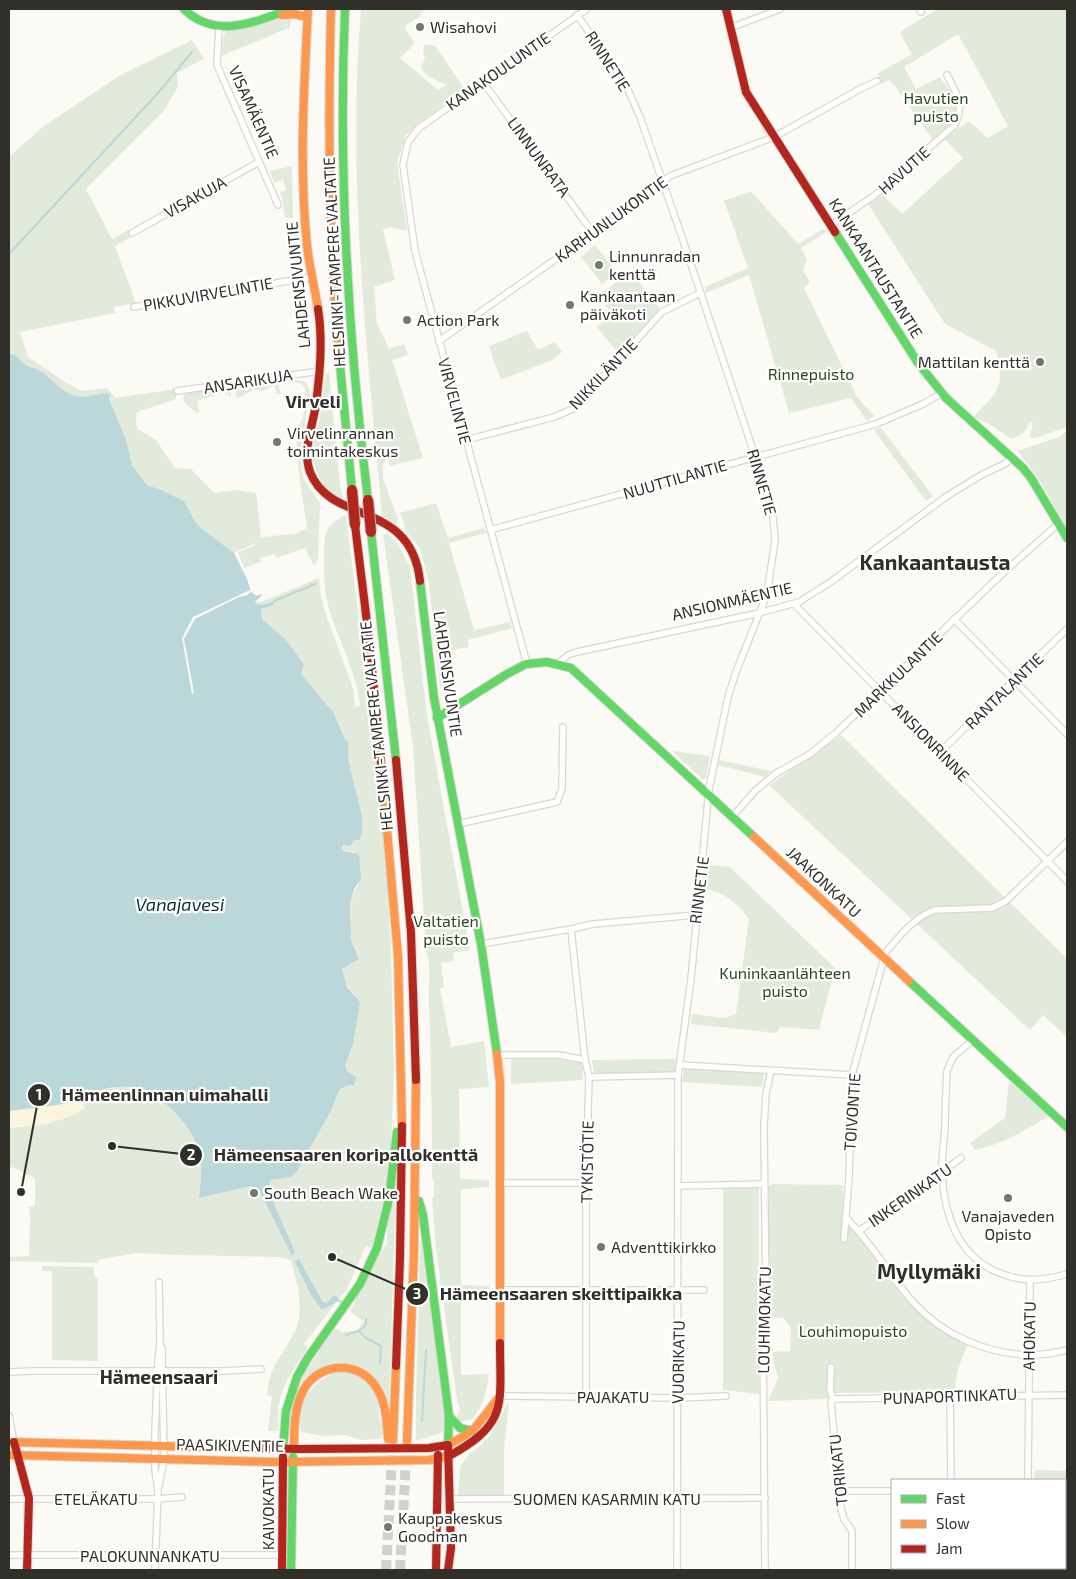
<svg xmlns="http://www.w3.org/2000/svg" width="1076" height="1579" viewBox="0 0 1076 1579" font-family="'Exo 2',sans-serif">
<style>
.green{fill:#e2eadc}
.sand{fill:#fbf5de}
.water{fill:#bbd7d9}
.pier{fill:#fcfaf4}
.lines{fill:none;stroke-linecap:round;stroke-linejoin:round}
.stream{stroke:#bbd7d9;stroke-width:2}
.highway-tunnel{stroke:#d3d1cc;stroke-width:10;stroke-dasharray:10 5;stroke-linecap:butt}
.street-casing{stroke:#d9d7d1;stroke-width:8}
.fast-casing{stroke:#d9d7d1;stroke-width:10}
.slow-casing{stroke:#d9d7d1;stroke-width:10}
.jam-casing{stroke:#d9d7d1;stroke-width:10}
.street{stroke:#fffefd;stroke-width:5.5}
.fast{stroke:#63d668;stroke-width:8}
.slow{stroke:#ff974d;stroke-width:8}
.jam{stroke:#b3261e;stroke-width:8}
.jam-bridge-casing{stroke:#bcb0ae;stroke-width:12;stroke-linecap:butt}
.jam-bridge{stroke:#b3261e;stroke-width:10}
.poi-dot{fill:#787671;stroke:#fff;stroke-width:2}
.labels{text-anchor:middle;stroke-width:4.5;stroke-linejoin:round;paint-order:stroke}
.poi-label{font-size:16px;fill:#312f2a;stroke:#fff;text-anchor:start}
.street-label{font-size:16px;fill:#312f2a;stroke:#fff}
.park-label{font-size:16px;fill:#294922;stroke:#fff}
.neighbourhood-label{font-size:18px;font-weight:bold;fill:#312f2a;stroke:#fff}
.water-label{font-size:18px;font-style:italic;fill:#073136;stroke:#fff}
.quarter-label{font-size:19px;font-weight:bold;fill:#312f2a;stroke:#fff}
.district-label{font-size:21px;font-weight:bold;fill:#312f2a;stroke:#fff}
.leader{fill:none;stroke:#312f2a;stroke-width:2}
.callout-dot{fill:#312f2a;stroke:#fff;stroke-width:2}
.mark-label{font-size:15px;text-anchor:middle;font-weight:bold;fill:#fff}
.callout-label{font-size:18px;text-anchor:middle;font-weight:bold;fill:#312f2a;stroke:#fff;stroke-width:4.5;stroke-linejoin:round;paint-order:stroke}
</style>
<rect width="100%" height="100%" fill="#fcfaf4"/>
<g class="green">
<path d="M361,9h64l-6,8 -13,8 -1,4 10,14 -15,15 38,32 9,-5c-10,-5 -23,-8 -26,-19l4,-8 -2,-6 1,-7c5,-2 8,0 12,2l28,41 -58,47 -9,28 10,68 -17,-4 -7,2 12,51 -21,7 3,37 12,25 15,-5 4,11 -16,5 31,98 -33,8 -2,-8 -5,6v15l15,40 -2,6 -14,-10c-15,-168 -35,-337 -21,-506z"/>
<path d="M938,9h129v418l-32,11 -5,-1 3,-14 -3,-1 -6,11 -13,6 -20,-14 -18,-8c25,-25 32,-29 23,-66l-51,-27 -77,-120 15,-9 19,19 61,-56 -19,-20 25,-17 19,17 20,-12 -50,-92 -54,33 12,22 24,-12 19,26 -6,21 -20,16 -38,-54 -6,-6 -8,4 -3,-11 34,-19 -11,-19v-4z"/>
<polygon points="286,18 292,19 289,28 221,56 223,38 226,30"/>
<path d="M192,40l12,19 -27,14 1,14 -15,25 -77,77 26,50 16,-9 4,7 -17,9 21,57 -22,4 1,6 -95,19 8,25 37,25 17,9 25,-3 8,10 61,-9v10l-39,13 -1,4 1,13 19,11 19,28 16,1 23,24 22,-3 20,3 5,44 34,-3 12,-6 -7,-47 -5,-53c12,-6 9,-28 10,-40l-4,-5 -12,-1 -1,-2 15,1 4,3 3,8 -10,59 2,22 3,8 15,22 -2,56 -4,7 -9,-18 -29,10 -2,-4 -14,4 1,4 -17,6 -6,-16 16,-6 1,-3 -21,10 -37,-28 -13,-24 -25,-12 -12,-4 -15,-20 -6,-26 -17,-40 2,-3 -5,-3c-10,1 -22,5 -31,3 -14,-4 -24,-19 -36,-26 -4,-2 -11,-3 -15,-6 -5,-5 -6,-10 -15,-10v-197l35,-31 75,-50z"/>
<polygon points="292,166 293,218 285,218 282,197 280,192 286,190 283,180 274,183 270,171"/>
<polygon points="751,191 798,244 824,229 826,232 801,248 807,260 803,270 810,282 804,288 857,397 874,416 867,421 851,398 789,413 749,275 706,293 705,287 748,268 724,201"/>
<polygon points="595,245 617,273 602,284 581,257"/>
<polygon points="631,272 660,308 619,354 597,327 613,314 597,296"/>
<polygon points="527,331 538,350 555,342 562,352 552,360 501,380 489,346"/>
<polygon points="326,373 329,373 340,486 344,501 331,494 325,488 319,479 313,460 312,451 320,417"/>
<polygon points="278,381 281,394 277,394 274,386 263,391 255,389 238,398 236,397 235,388"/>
<polygon points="231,386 231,397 224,392 197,401 199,411 197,413 186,404 183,399 185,394"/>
<polygon points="881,428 933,496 926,501 874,430"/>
<polygon points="1067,430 1067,529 1042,484 1018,451 1061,436"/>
<polygon points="436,503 448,538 484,528 486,533 449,543 474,630 510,622 512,628 468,640 469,647 443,652 445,685 440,687 429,584 423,559 419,547 404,529 405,527 400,513"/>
<path d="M344,516h2l38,302 7,135 3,121 -4,96 -18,78 -6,-2 -19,43 -43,55 4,4c-12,17 -25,35 -29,56 -1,8 -1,18 -1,27h-10l4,-34 -5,-2c3,-31 13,-35 26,-60 13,-22 4,-52 -2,-75l-13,-3 -100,-2 -42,-2 -38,7 -1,3 -88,-2v-4l20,-1 1,-40 -1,-9 6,-1v-28l-26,-12v-55c23,-4 48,-4 71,-11 6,-2 12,-6 17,-8 10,-5 24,-6 34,-5 28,3 61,39 68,65 4,14 1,32 0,46l52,-12 8,4 5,9 7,-2 -2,-12 2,-5 19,-3 6,-4 35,-62 9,-22 6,-3h5l-2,-12 -4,-8 8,-22 2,-49c-8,-8 -11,-15 -13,-26l17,-10c-2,-5 -6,-12 -8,-18 -4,-14 -2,-46 8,-57l-5,-32 -11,-1 -1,-4 6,-3 6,-4h5c13,-20 -16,-72 -10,-96l-4,-5 -12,-27 -32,-38 3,-11 -31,-35 -11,-9 -1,-10 8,-3 5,-5 -12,4 -6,-1 -1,-2h6l58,-24 2,19 6,21 26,70 2,19 5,-1c-4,-40 -26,-71 -34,-110 -2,-10 -4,-57 1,-65 3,-7 10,-12 17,-15z"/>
<path d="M383,534h5l11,11 11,22 17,149 43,234 -17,3 1,8 -13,2 3,24 -4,2 11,58 33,-6 5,46 -30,2 1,90 29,1v7l-28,2v96l28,1v8h-28v81l28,-1c-3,18 -5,33 -18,46l-9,1 -2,2 -3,-6 3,-7 -3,-10 -21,-151 -4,-51 2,-1v-17l-2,-1c0,-58 -1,-117 -3,-176 -1,-17 3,-36 -3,-53l-13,-203z"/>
<polygon points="841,735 1067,959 1067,1037 1043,1015 1030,1030 769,785"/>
<polygon points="672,751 710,756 706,778 703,780"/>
<polygon points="718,760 771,771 765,777 718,765"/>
<path d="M709,865l21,2 105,101 -16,62 -39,-3 -4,6 -85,-9 1,-10 32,4 12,-4 13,-95c-11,-15 -23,-26 -42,-30z"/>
<polygon points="511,1058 553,1058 582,1063 583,1080 511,1084"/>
<polygon points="675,1059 675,1073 594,1074 592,1060"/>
<polygon points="684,1068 764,1073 762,1087 682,1082"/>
<path d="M1009,1081l40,35c-24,14 -46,28 -74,34l-5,-7 35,-25z"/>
<path d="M396,1180l-7,228c-17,-26 -23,-52 -61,-44l-32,34h-2l10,-24 30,-46 9,4 15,-2 5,-9 -13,-10 27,-53 10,-15v-12z"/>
<polygon points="773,1184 843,1185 843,1218 865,1242 894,1285 913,1308 959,1340 968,1343 958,1369 954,1392 836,1393 827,1399 768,1401 778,1378 773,1360 773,1352 790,1351 791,1328 783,1318 768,1317 767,1186"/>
<polygon points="759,1187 759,1394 723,1390 723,1188"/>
<polygon points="420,1241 422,1242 446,1427 444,1432 416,1441 416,1401"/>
<polygon points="42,1266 94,1267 94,1275 98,1279 98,1361 52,1360 52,1271 42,1271"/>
<path d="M338,1371c16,0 34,9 39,25 2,6 1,13 2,20 2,10 6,12 2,23l-19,1 -17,-5 -22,1 -22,-4c-6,-30 11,-50 37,-61z"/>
<polygon points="509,1401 504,1449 504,1496 458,1498 460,1467 469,1454 481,1445 491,1434"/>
<polygon points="1035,1470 1067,1471 1067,1496 1065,1496 1065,1480 1034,1480"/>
</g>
<path class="sand" d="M81,1099l4,10c-29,15 -44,17 -76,19v-17l24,-2z"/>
<g class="water">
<path d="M9,354c9,0 10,5 15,10 4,3 11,4 15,6 12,7 22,22 36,26 9,2 22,-2 31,-3l5,2 -2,4 17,40 6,26 15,20 12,4 25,12 13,24 37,28 13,26 4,13 6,4 3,-2 2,1 -7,7 1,2 6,1 12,-4 -1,4 -12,4 1,10 23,20 19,25 -3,10 32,38 12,27 4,5c-6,24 23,76 10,96h-5l-4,6 -6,-1 -2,2 1,4 16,3 2,25 -7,10 -4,16v13l1,23 8,18 -17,10 5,18 13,15 -7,42 -8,22 3,6 8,5 -2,8 -8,1 -6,3 -9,22 -35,62 -6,4 -19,3 -2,5 2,12 24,55 -3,4 -33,-66 -8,-4 -52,12c1,-14 4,-32 0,-46 -6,-26 -40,-62 -68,-65 -10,-1 -24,0 -34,4 -5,3 -11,7 -17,9 -23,7 -48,7 -71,11z"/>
<path d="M299,1259l23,42 4,2 8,-8 5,3c-3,5 -12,11 -18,11l-10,-14 -16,-33z"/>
</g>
<polygon class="pier" points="250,590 251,592 247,595 239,597 195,619 184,639 194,693 192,694 182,638 193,617"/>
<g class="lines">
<g class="stream">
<polyline points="9,254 158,93 192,52"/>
<polyline points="274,601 315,584"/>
<polyline points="337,1300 341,1302"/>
<polyline points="366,1319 366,1325 359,1331 366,1338 381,1346 380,1363"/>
<polyline points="346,1335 358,1331"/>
<polyline points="422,1421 426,1350"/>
</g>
<g class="highway-tunnel">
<polyline points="386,1570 393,1441"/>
<polyline points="400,1570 407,1441"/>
</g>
<g class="street-casing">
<g id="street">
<polyline points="919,9 921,12"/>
<polyline points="577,15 626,85 640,117 683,240 772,507 775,540 767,594 736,672 728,697 709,789 691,979 678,1075 677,1570"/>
<polyline points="219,28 217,65 278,205"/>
<polyline points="730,28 780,9"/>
<polyline points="483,82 593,233"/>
<path d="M831,225l44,-30 80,-70c10,-24 2,-29 -8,-50"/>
<polyline points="132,233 259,162"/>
<polyline points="134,307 312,277"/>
<polyline points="439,341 593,233 670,176 774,137 860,89 877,81"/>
<polyline points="177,391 320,371"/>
<polyline points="466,440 554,417 575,408 662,312 700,293"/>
<polyline points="490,530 876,424 923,404 942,393"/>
<polyline points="794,604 1067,881"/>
<polyline points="954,619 1067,734"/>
<polyline points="559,663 568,655 577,652 759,613 799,602 832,581 947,496 983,474 1005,464 1012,458"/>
<polyline points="527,664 415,251 403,165 408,142 419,128 587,9"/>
<polyline points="940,752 1067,629"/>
<polyline points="732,817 755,791 775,774 810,754 837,732 1004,572 1058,524"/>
<polyline points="458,824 557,802 562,789 563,727"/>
<polyline points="571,929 585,1060 589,1077 586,1183 586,1397"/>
<polyline points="481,944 571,929 593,924 696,915"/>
<path d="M882,956c16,-17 31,-39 53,-46l57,-2 14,-7 61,-59"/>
<path d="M973,1040l-20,17 -6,14c-1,19 -2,38 -2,57 -1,15 -4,31 -3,46 2,39 15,81 55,98 26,11 44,9 70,2"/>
<polyline points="497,1055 559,1055 585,1060"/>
<polyline points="680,1065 852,1075"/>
<polyline points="589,1077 678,1075"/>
<polyline points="500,1183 586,1183"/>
<polyline points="678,1186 764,1184"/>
<path d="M846,1218c26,25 43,57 67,84 28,32 73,52 116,53 13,0 26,-2 38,-5"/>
<polyline points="859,1231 961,1158"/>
<polyline points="844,1239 849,1178 852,1075 884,958"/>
<polyline points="499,1290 704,1290"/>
<polyline points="831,1367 830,1389 833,1399 831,1402 841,1509 844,1519 852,1531 852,1570"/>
<polyline points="9,1372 33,1371 225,1371 261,1369"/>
<polyline points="500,1396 677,1398 726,1396"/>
<polyline points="950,1398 951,1480"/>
<polyline points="833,1399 1067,1395"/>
<polyline points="9,1416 14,1442"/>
<polyline points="1028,1480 1030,1281"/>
<polyline points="159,1486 164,1459 162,1348"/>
<polyline points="840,1491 892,1491"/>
<polyline points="9,1499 157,1499 182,1497"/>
<polyline points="450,1499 765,1498"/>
<polyline points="1065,1500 1067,1500"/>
<polyline points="9,1555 284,1555"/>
<polyline points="155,1570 158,1491 155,1470 155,1431 158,1360 160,1342 159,1282"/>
<polyline points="765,1570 763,1336 766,1308 764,1126 766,1093 771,1071"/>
<polyline points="1027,1570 1027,1568"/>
</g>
</g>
<g class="fast-casing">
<g id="fast">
<path d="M184,9c31,31 71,13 107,0"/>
<path d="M345,9c-7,164 3,328 23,491"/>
<polyline points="835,232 918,363 946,398 1023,468 1031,478 1067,538"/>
<polyline points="338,344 352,490"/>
<polyline points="371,532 396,760"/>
<polyline points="420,581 434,698 481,944 497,1054"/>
<polyline points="437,718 507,674 526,664 547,662 571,668 754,837"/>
<polyline points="909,981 1067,1127"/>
<polyline points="419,1201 423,1215 449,1416 448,1445"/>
<polyline points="449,1416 460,1428 472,1431"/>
<polyline points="283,1449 286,1411 297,1377 307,1359 360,1284 377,1248 389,1199 397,1132"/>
<polyline points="291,1570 293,1457"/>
</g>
</g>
<g class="slow-casing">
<g id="slow">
<path d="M308,9c-4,78 -9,158 -1,236 2,21 8,43 11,64"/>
<path d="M331,9c-3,112 -3,223 7,335"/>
<polyline points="282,15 294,14 307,17"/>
<polyline points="383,784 398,956 402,1126"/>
<polyline points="754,837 909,981"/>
<polyline points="497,1054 500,1082 500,1343"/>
<polyline points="393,1440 396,1366"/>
<polyline points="407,1441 414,1251 416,1080"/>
<polyline points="9,1442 204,1447"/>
<polyline points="448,1445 464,1436 475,1428 500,1396"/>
<path d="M294,1449c0,-20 0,-42 10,-60 16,-27 55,-29 72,-2 10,15 11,35 12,52"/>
<polyline points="9,1455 276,1462 429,1460 449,1456"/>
</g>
</g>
<g class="jam-casing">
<g id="jam">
<polyline points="726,9 746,92 835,232"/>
<path d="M318,309c5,31 2,63 -2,95 -3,22 -14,46 -6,68 21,54 101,27 110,109"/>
<polyline points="355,525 370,647 383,784"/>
<polyline points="396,760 411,933 416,1080"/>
<polyline points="396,1366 400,1259 402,1126"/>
<polyline points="14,1442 29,1498 27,1570"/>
<polyline points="204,1447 299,1449 429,1448 448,1445 451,1548 448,1570"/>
<path d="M449,1456c60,-33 51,-51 51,-113"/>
<polyline points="282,1570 283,1457"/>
<polyline points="436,1570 438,1455"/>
</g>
</g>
<use href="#street" class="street"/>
<use href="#fast" class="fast"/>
<use href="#slow" class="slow"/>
<use href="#jam" class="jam"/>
<g class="jam-bridge-casing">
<g id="jam-bridge">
<polyline points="352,490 355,525"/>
<polyline points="368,500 371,532"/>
</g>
</g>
<use href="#jam-bridge" class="jam-bridge"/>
</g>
<g class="poi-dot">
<circle cx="420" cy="27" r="5"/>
<circle cx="599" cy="265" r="5"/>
<circle cx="570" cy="305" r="5"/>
<circle cx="407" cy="320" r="5"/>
<circle cx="1040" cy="362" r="5"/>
<circle cx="277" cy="442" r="5"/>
<circle cx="254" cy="1193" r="5"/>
<circle cx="1008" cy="1198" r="5"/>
<circle cx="601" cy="1247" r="5"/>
<circle cx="388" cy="1527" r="5"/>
</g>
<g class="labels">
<g class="poi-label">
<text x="430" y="33">Wisahovi</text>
<text x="609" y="262">Linnunradan<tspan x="609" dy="18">kenttä</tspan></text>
<text x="580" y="302">Kankaantaan<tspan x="580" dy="18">päiväkoti</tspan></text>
<text x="417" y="326">Action Park</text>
<text x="1030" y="368" text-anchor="end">Mattilan kenttä</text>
<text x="287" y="439">Virvelinrannan<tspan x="287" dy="18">toimintakeskus</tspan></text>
<text x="264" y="1199">South Beach Wake</text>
<text x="1008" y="1222" text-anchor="middle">Vanajaveden<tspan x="1008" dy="18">Opisto</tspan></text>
<text x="611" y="1253">Adventtikirkko</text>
<text x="398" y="1524">Kauppakeskus<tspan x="398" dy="18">Goodman</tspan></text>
</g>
<g class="street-label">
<text transform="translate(608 61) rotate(57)" y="6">RINNETIE</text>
<text transform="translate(498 71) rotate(-35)" y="6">KANAKOULUNTIE</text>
<text transform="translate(254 112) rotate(66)" y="6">VISAMÄENTIE</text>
<text transform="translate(539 157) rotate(54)" y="6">LINNUNRATA</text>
<text transform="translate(904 170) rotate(-42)" y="6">HAVUTIE</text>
<text transform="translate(195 197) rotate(-29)" y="6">VISAKUJA</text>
<text transform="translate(611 219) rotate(-36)" y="6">KARHUNLUKONTIE</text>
<text transform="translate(334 262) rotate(-93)" y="6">HELSINKI-TAMPERE VALTATIE</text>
<text transform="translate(876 268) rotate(58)" y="6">KANKAANTAUSTANTIE</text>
<text transform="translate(298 285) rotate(-96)" y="6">LAHDENSIVUNTIE</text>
<text transform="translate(208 294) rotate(-10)" y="6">PIKKUVIRVELINTIE</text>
<text transform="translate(603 374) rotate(-46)" y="6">NIKKILÄNTIE</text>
<text transform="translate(248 381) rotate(-9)" y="6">ANSARIKUJA</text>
<text transform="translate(455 401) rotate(75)" y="6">VIRVELINTIE</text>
<text transform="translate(675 479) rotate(-16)" y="6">NUUTTILANTIE</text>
<text transform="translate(762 482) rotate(74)" y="6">RINNETIE</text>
<text transform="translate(732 601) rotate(-13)" y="6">ANSIONMÄENTIE</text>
<text transform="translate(448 674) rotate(82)" y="6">LAHDENSIVUNTIE</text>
<text transform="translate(898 674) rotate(-44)" y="6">MARKKULANTIE</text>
<text transform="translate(1004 691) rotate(-44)" y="6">RANTALANTIE</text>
<text transform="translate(376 726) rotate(-96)" y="6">HELSINKI-TAMPERE VALTATIE</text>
<text transform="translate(931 742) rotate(46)" y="6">ANSIONRINNE</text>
<text transform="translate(824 882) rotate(43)" y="6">JAAKONKATU</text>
<text transform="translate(699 890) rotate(-83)" y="6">RINNETIE</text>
<text transform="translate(852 1112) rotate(-86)" y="6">TOIVONTIE</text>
<text transform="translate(587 1162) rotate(-89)" y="6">TYKISTÖTIE</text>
<text transform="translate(910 1195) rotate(-35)" y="6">INKERINKATU</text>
<text transform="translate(764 1320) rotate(-89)" y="6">LOUHIMOKATU</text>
<text transform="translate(1029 1336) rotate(-89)" y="6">AHOKATU</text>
<text transform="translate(678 1362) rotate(-89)" y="6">VUORIKATU</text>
<text transform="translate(950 1396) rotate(-2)" y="6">PUNAPORTINKATU</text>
<text x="613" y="1403">PAJAKATU</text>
<text transform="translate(230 1445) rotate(1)" y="6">PAASIKIVENTIE</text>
<text transform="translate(838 1470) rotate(-96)" y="6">TORIKATU</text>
<text x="96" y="1505">ETELÄKATU</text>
<text x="607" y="1505">SUOMEN KASARMIN KATU</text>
<text transform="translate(268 1509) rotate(-90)" y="6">KAIVOKATU</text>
<text x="150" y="1562">PALOKUNNANKATU</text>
</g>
<g class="park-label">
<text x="936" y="104">Havutien<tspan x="936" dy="18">puisto</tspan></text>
<text x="811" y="380">Rinnepuisto</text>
<text x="446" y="927">Valtatien<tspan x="446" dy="18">puisto</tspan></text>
<text x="785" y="979">Kuninkaanlähteen<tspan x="785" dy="18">puisto</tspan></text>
<text x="853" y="1337">Louhimopuisto</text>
</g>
<g class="neighbourhood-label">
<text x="313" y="408">Virveli</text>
</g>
<g class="water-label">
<text x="180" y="911">Vanajavesi</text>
</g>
<g class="quarter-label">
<text x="159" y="1384">Hämeensaari</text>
</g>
<g class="district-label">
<text x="935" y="570">Kankaantausta</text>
<text x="929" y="1279">Myllymäki</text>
</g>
</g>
<path class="leader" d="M21 1192L39 1095M112 1146L191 1155M332 1257L417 1294"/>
<g class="callout-dot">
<circle cx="21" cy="1192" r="5"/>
<circle cx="112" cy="1146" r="5"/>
<circle cx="332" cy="1257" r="5"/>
<circle cx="39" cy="1095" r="12"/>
<circle cx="191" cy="1155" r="12"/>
<circle cx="417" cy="1294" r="12"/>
</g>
<g class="mark-label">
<text x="39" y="1100">1</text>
<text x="191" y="1160">2</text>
<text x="417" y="1299">3</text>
</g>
<g class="callout-label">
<text x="165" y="1101">Hämeenlinnan uimahalli</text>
<text x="346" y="1161">Hämeensaaren koripallokenttä</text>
<text x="561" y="1300">Hämeensaaren skeittipaikka</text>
</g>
<rect width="1076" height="1579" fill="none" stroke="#312f2a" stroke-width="20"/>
<rect x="891" y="1479" width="175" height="90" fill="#ffffff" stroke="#adacaa"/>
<rect x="901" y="1495" width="25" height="8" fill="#63d668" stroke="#adacaa"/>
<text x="936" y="1504" font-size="15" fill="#312f2a">Fast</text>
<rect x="901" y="1520" width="25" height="8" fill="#ff974d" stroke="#adacaa"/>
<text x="936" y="1529" font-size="15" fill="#312f2a">Slow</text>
<rect x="901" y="1545" width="25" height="8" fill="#b3261e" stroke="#adacaa"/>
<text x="936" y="1554" font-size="15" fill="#312f2a">Jam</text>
</svg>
